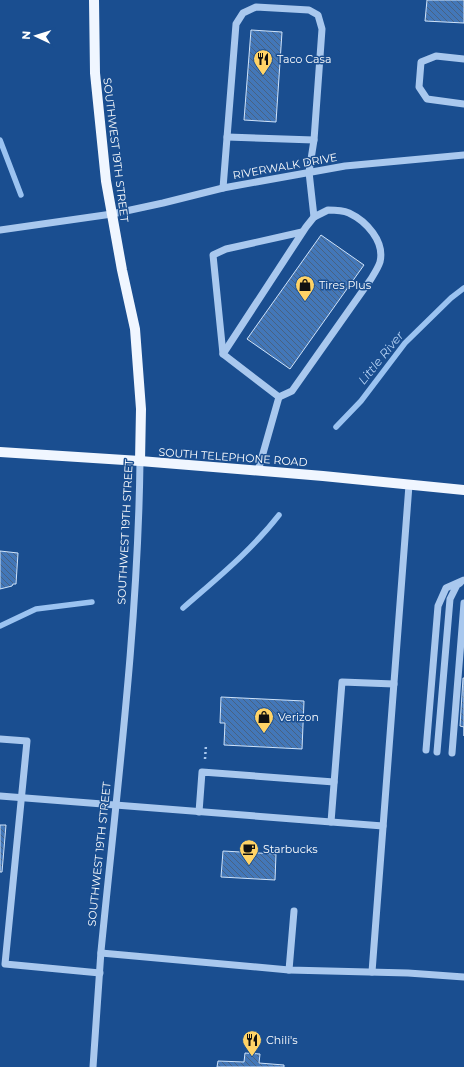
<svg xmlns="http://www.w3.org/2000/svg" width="464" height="1067" viewBox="0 0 464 1067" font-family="Montserrat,sans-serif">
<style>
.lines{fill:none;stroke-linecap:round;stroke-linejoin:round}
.stream{stroke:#9bc3f1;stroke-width:5.5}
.building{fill:url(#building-back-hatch);stroke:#cfe3fa}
.path{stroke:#a9c8ee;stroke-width:2.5;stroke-dasharray:2 3;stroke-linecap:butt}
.minor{stroke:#a9c8ee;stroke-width:7}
.major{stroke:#f0f6ff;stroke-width:10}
.labels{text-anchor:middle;stroke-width:3;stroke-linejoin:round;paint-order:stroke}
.poi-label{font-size:11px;fill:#fff;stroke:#1a4e90;text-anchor:start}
.street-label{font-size:11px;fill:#fff;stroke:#1a4e90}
.water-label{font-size:12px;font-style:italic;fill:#b5d2f5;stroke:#1a4e90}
</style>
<defs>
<pattern id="building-back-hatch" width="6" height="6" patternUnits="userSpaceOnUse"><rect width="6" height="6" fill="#4377b8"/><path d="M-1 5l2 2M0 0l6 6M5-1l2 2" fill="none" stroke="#486282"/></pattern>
</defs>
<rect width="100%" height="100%" fill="#1a4e90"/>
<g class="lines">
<g class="stream">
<polyline points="0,140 21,195"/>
<polyline points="336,427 361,401 405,343 451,298 464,288"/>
<path d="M183,608c33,-29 68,-57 96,-93"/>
<polyline points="0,626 36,609 92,602"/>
</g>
</g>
<g class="building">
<polygon points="427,0 464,0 464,23 425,21"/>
<polygon points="251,30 282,32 276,122 244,120"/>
<polygon points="321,235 364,265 290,369 247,339"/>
<polygon points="0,551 18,553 16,584 13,584 12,586 0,589"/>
<polygon points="463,678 464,678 464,736 464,727 460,726"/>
<polygon points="221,697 304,701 302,749 224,745 225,723 220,723"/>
<polygon points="0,825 6,825 2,872 0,872"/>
<polygon points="223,851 276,854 275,880 221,877"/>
<polygon points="245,1053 260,1054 259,1063 284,1065 284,1067 217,1067 218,1061 244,1062"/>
</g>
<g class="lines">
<polyline class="path" points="205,759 206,745"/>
<g class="minor">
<polyline points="464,59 436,56 421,62 419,87 427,99 464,104"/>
<polyline points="227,137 314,140"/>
<polyline points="223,188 236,24 243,13 256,7 309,10 318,15 322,29 314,140 309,172 314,217"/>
<path d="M328,210c7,0 14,0 21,3 17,8 36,28 31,49 -2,6 -6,12 -9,17l-79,112 -13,6 -56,-43 83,-127 8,-10z"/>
<polyline points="0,230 112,214 163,203 223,188 345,166 464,155"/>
<polyline points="223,354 213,255 226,249 302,232"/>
<polyline points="258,471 279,397"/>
<polyline points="0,739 27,741 5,964 100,973"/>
<polyline points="426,750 438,606 446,588 464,580"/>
<polyline points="437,752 450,599 457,585 460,583"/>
<polyline points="452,753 464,603"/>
<polyline points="0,796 383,826"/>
<polyline points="199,812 202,772 334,782"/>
<polyline points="331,822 342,682 394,684"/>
<polyline points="101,953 289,970 408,973 464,977"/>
<polyline points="289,970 294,911"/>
<polyline points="372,972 409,485"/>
<path d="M93,1067c3,-39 5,-77 8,-116 16,-163 37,-326 39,-490"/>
</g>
<g class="major">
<polyline points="94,0 95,73 106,181 122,270 135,329 141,409 140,461"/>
<polyline points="0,452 140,461 323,476 464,490"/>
</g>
</g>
<defs>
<g id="restaurant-pin" transform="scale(1)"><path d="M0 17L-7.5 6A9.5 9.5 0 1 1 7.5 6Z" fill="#ffd366" stroke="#1a4e90"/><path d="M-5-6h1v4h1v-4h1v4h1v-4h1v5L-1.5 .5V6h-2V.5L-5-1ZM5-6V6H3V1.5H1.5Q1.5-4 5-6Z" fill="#111"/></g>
<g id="shop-pin" transform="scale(1)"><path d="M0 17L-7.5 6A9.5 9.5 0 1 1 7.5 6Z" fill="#ffd366" stroke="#1a4e90"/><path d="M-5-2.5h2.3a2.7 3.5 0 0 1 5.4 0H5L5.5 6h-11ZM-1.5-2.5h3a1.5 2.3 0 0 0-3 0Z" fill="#111"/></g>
<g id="cafe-pin" transform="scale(1)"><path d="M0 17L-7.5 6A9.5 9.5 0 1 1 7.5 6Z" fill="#ffd366" stroke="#1a4e90"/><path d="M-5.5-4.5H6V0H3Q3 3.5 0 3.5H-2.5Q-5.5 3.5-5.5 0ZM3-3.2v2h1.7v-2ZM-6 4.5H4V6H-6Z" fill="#111"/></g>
</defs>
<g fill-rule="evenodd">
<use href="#restaurant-pin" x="263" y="59"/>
<use href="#shop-pin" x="305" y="285"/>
<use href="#shop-pin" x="264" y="717"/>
<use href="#cafe-pin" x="249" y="849"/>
<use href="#restaurant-pin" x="252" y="1040"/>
</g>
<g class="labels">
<g class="poi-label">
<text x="277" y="63">Taco Casa</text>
<text x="319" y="289">Tires Plus</text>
<text x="278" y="721">Verizon</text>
<text x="263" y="853">Starbucks</text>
<text x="266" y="1044">Chili's</text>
</g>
<g class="street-label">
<text transform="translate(116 150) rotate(83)" y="4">SOUTHWEST 19TH STREET</text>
<text transform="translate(285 166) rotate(-10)" y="4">RIVERWALK DRIVE</text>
<text transform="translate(233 457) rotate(4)" y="4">SOUTH TELEPHONE ROAD</text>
<text transform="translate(125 532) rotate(-87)" y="4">SOUTHWEST 19TH STREET</text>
<text transform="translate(99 854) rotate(-84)" y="4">SOUTHWEST 19TH STREET</text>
</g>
<g class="water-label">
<text transform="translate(381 358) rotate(-51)" y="4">Little River</text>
</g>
</g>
<g transform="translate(36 36) rotate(274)" stroke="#1a4e90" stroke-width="3" paint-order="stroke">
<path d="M0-3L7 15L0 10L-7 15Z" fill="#ffffff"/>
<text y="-6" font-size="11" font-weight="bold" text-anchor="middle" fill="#ffffff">N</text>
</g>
</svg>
